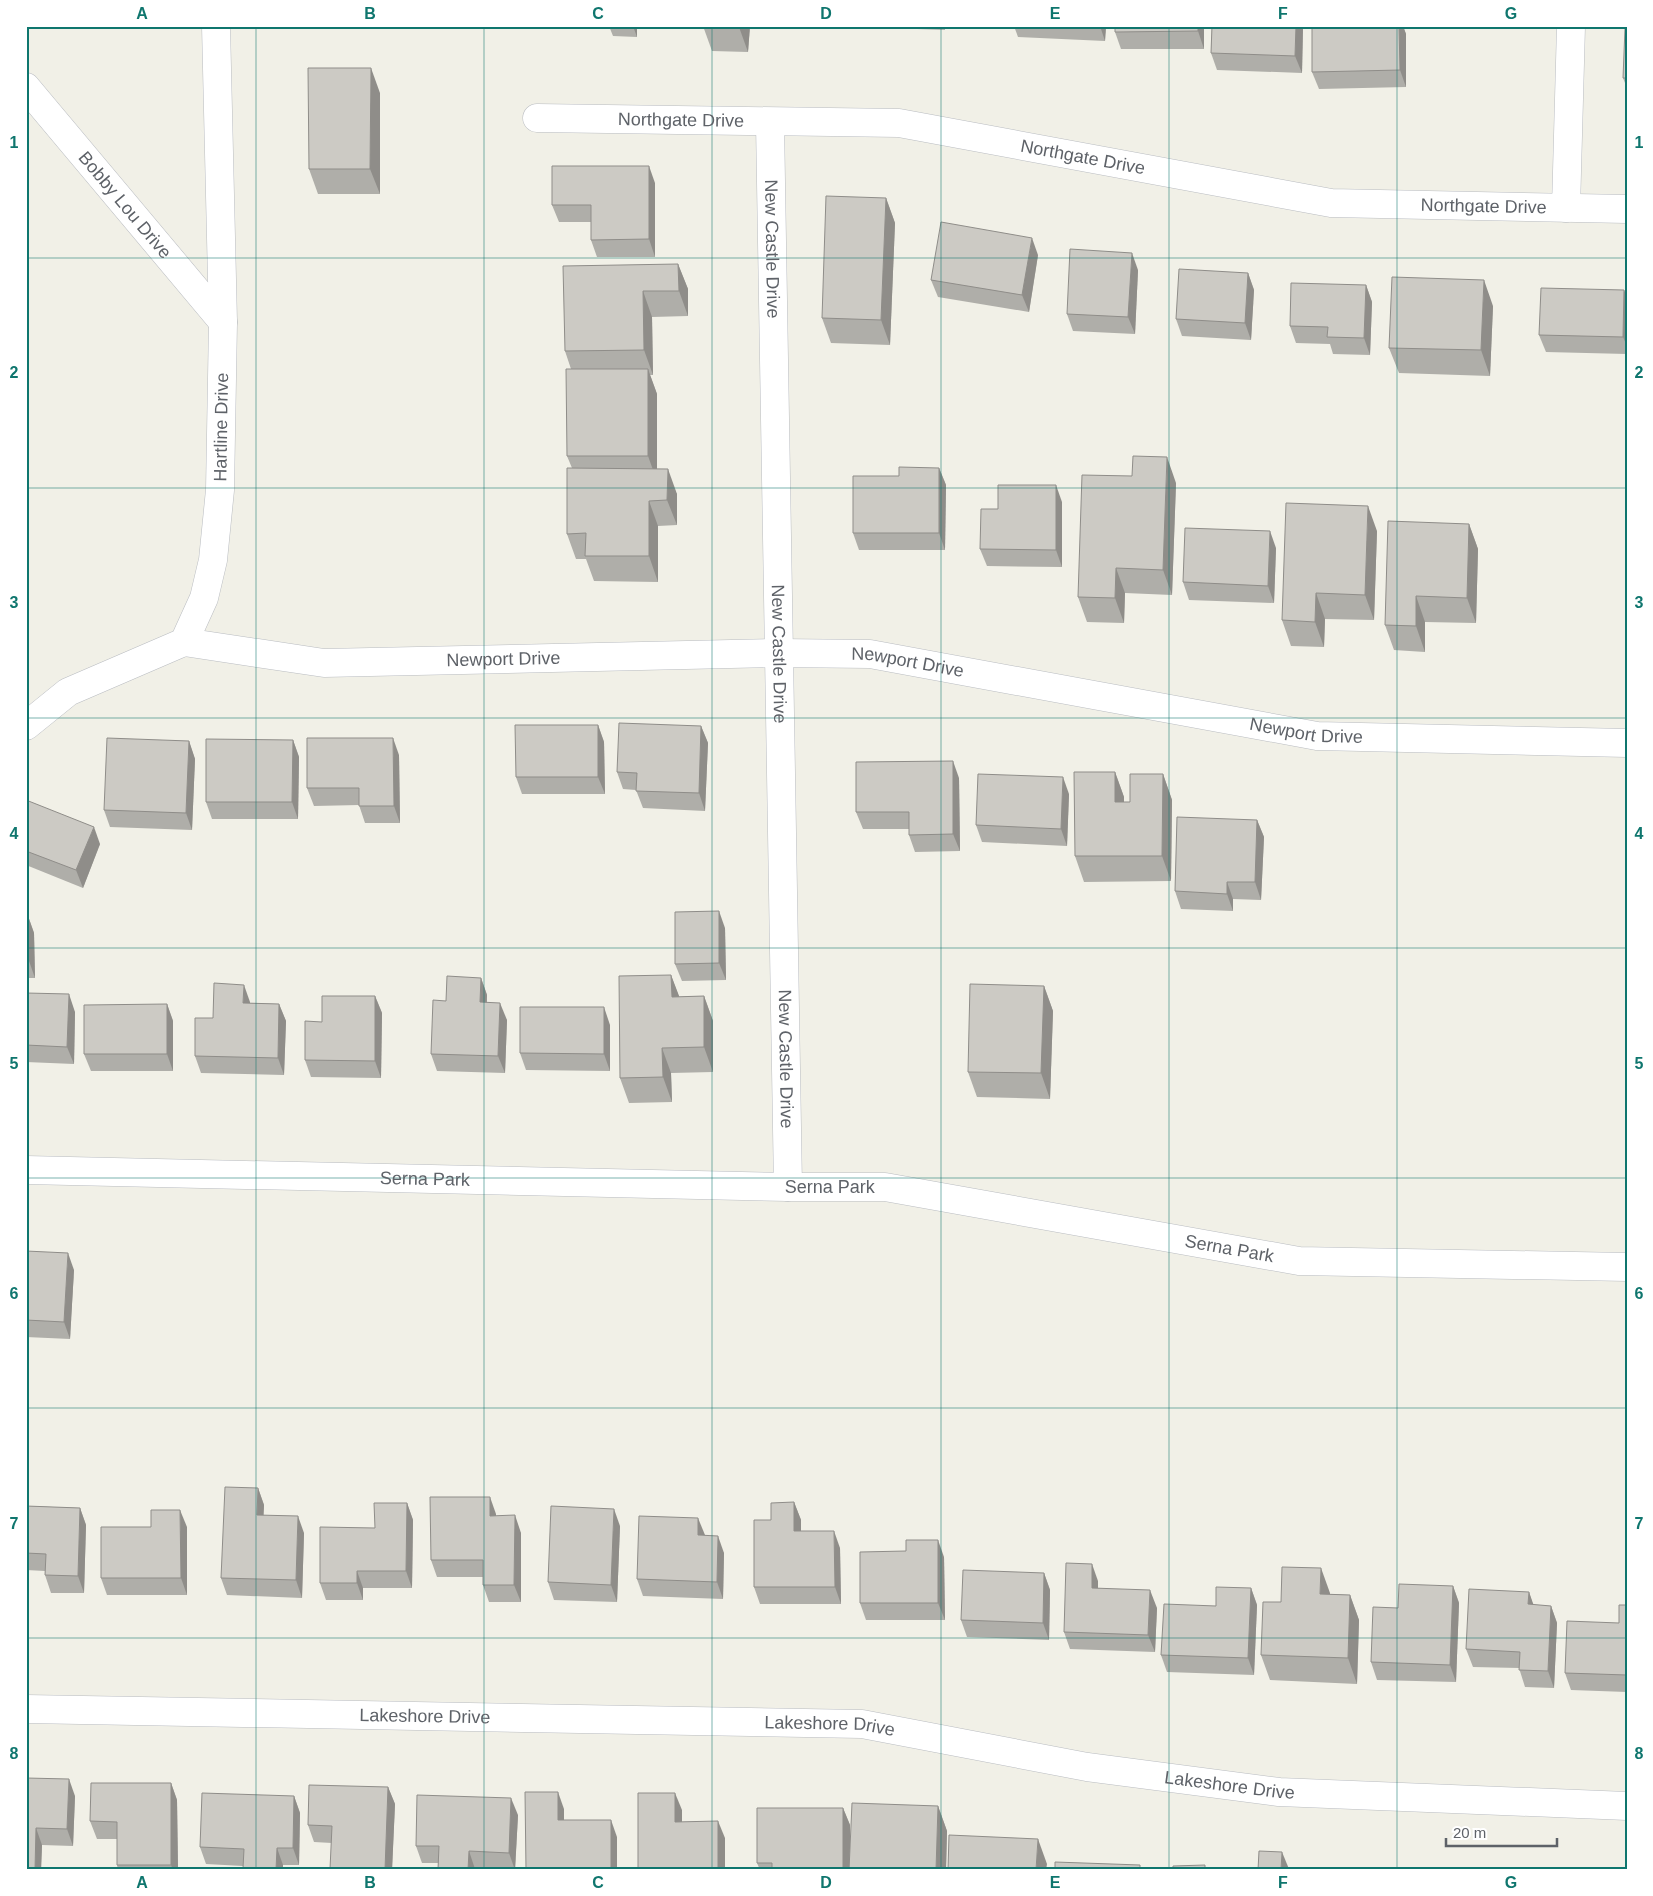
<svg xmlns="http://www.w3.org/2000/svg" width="1653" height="1896" viewBox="0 0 1653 1896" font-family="Helvetica,sans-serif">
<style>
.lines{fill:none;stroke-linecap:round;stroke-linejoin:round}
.street-casing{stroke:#b9bcc1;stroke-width:29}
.street{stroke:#fff;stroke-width:28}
.wall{fill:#afaea9}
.shaded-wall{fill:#8f8d89}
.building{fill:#cccac4;stroke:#8f8d89}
.grid{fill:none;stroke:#0f766e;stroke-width:1;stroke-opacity:0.55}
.labels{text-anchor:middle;stroke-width:4;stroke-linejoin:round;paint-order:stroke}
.street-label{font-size:18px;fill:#5e6268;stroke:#fff}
.neatline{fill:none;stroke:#0f766e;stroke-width:2}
.grid-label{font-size:16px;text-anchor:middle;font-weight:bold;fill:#0f766e}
</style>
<rect width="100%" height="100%" fill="#f1f0e7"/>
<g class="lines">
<g class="street-casing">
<g id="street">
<path id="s1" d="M26,87l197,235"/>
<path id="s2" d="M537,118l362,5 432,80 296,6"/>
<path id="s3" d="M770,123l18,1064"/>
<polyline points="1566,208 1571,26"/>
<path id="s4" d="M184,642l140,21 455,-10 91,1 447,82 310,7"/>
<path id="s5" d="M26,726l42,-34 116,-50 20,-44 9,-38 7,-70 3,-168 -7,-296"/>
<path id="s6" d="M26,1170l762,17h97l414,74 328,6"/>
<path id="s7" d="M26,1709l836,15 225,43 192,25 348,14"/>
</g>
</g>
<use href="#street" class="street"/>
</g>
<g class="wall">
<polygon points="609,26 637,26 637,37 613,36"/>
<polygon points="703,26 750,26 748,52 712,51"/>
<polygon points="916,26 945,26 945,30 917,29"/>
<polygon points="1014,26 1106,26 1105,41 1018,37"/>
<polygon points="1204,26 1204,49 1121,49 1115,32"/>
<polygon points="1212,26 1303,26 1302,73 1217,70 1211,53"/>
<polygon points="1312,26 1403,26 1406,34 1406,87 1319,89 1312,72"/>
<polygon points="1627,28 1627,88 1623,78"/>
<polygon points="380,93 380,194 318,194 309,169"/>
<polygon points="655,183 655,257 597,257 591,240 591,222 559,222 552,205"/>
<polygon points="886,198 895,223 890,345 831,343 822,318"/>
<polygon points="1038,255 1029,312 938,297 931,280"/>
<polygon points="678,264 688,289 688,316 652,317 653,375 650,375 657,394 657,469 677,494 677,525 658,526 658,582 594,581 586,559 576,559 567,534 572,468 567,456 571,369 565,351"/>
<polygon points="1138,270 1135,334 1073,331 1067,314"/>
<polygon points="1248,273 1254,290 1251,340 1182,336 1176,319"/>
<polygon points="1366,285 1372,302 1370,355 1333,354 1330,344 1296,343 1290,326"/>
<polygon points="1624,290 1627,297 1627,354 1546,352 1539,335"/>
<polygon points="1493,306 1490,376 1399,373 1389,348"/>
<polygon points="939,468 946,485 945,550 859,550 853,533 899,476"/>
<polygon points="1176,483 1172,595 1125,593 1124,623 1087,622 1078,597"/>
<polygon points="1062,502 1062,567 987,566 980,549 998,509"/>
<polygon points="1469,524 1478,549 1476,623 1425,622 1425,652 1394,650 1385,625"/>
<polygon points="1377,531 1374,620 1325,619 1324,647 1291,646 1282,620"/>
<polygon points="1276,548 1274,603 1189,600 1183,582"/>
<polygon points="598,725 604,742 605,794 522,794 516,777"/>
<polygon points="701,726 708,743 705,811 643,808 636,790 623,789 617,772"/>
<polygon points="293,740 299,757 298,819 212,819 206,802"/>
<polygon points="189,741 195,759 192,830 110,827 104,810"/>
<polygon points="399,755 400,823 365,823 359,805 314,806 307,788"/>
<polygon points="1115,772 1124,797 1124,802 1130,802 1163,774 1172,800 1171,881 1084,882 1075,856"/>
<polygon points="959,778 960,851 915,852 909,835 909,829 863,829 856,812"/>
<polygon points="1069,794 1067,846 982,842 976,825"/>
<polygon points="26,800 100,844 83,888 26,865"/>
<polygon points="1257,820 1264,837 1261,900 1233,899 1233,911 1181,909 1175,891"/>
<polygon points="26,916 28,916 34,933 35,978 26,978"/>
<polygon points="725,928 726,980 682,981 675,964"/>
<polygon points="671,975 679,997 704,996 713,1021 713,1072 671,1073 672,1102 629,1103 620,1078"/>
<polygon points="481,978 487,995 487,1003 507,1020 505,1073 437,1071 431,1054 446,1001"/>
<polygon points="1044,986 1053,1011 1050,1099 977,1097 968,1072"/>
<polygon points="26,993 75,1012 74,1064 26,1062"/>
<polygon points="375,996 382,1013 381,1078 311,1077 305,1060 322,1022"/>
<polygon points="250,1002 250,1003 279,1004 286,1021 284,1075 201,1073 195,1056 213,1018"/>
<polygon points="167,1004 173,1021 173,1071 91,1071 84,1054"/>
<polygon points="610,1025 610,1071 526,1070 520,1053"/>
<polygon points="26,1251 74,1270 70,1339 26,1337"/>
<polygon points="258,1488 264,1505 263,1515 304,1533 302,1598 227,1595 221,1578"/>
<polygon points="794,1502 801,1520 801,1531 840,1548 841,1604 760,1604 754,1587 771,1520"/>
<polygon points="407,1503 413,1520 412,1588 363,1588 363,1600 326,1600 320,1583 375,1528"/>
<polygon points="26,1506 80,1508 86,1525 84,1593 51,1593 45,1575 45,1571 26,1570"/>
<polygon points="496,1514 496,1516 521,1533 521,1602 489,1602 483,1585 483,1577 437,1577 431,1560"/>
<polygon points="620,1526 617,1602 554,1600 548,1582"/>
<polygon points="187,1527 187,1595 107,1595 101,1578"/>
<polygon points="705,1535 724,1553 723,1599 643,1596 637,1579"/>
<polygon points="906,1551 944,1557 945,1620 866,1620 860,1603"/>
<polygon points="1044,1573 1050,1590 1049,1640 967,1637 961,1620"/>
<polygon points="1098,1581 1098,1588 1157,1608 1155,1652 1070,1649 1064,1632"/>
<polygon points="1453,1586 1459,1603 1456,1682 1377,1680 1371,1662 1398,1608"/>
<polygon points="1251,1588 1257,1605 1254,1675 1167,1672 1161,1655 1216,1606"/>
<polygon points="1529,1592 1533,1605 1551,1606 1557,1623 1554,1688 1525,1687 1519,1668 1473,1667 1466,1649"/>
<polygon points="1330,1593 1330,1594 1350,1595 1359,1620 1357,1684 1270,1680 1261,1655 1281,1602"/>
<polygon points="1627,1605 1627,1692 1571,1690 1565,1673 1619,1623"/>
<polygon points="26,1778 75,1796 73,1846 42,1845 41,1870 26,1870"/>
<polygon points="171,1783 177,1800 178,1870 118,1870 117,1865 117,1839 97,1839 90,1821"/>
<polygon points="388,1787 395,1804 392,1870 331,1870 332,1843 314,1842 308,1825"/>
<polygon points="294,1796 300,1813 299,1865 283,1865 283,1870 243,1870 243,1866 206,1864 200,1847"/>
<polygon points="938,1806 947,1831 946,1870 760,1870 757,1863 843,1808 850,1825 850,1868"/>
<polygon points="518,1815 515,1870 475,1869 475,1870 438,1870 438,1863 422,1863 416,1846"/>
</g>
<g class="shaded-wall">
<polygon points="633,26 637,26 637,37"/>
<polygon points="739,26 750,26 748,52 739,27"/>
<polygon points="1100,26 1106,26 1105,41"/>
<polygon points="1198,26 1204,26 1204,49 1198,31"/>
<polygon points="1296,26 1303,26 1302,73 1295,56"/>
<polygon points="1399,26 1403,26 1406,34 1406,87 1400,70"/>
<polygon points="371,68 380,93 380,194 370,169"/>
<polygon points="649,166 655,183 655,257 649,239"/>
<polygon points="886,198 895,223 890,345 881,320"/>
<polygon points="1032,238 1038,255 1029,312 1022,295"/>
<polygon points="1132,253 1138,270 1135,334 1128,317"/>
<polygon points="678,264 688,289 688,316 679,291"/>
<polygon points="1248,273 1254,290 1251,340 1245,323"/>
<polygon points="1484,280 1493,306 1490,376 1481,350"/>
<polygon points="1366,285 1372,302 1370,355 1364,338"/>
<polygon points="1624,290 1627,297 1627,346 1623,337"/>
<polygon points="643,291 652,317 653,375 644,350"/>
<polygon points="648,369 657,394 657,481 648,456"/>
<polygon points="1167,457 1176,483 1172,595 1163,570"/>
<polygon points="939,468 946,485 945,550 939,533"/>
<polygon points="668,469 677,494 677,525 667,500"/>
<polygon points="1056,485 1062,502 1062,567 1056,550"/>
<polygon points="649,501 658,526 658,582 649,556"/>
<polygon points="1368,506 1377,531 1374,620 1365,595"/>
<polygon points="1469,524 1478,549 1476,623 1467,598"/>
<polygon points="1270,531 1276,548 1274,603 1268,586"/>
<polygon points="1116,568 1125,593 1124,623 1115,598"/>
<polygon points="1316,593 1325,619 1324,647 1315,622"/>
<polygon points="1416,596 1425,622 1425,652 1416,626"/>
<polygon points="598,725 604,742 605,794 598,777"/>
<polygon points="701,726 708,743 705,811 699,793"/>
<polygon points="393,738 399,755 400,823 394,806"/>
<polygon points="293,740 299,757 298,819 292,802"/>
<polygon points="189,741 195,759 192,830 186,813"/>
<polygon points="953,761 959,778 960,851 953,834"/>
<polygon points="1115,772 1124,797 1124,827 1115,802"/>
<polygon points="1163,774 1172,800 1171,881 1162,856"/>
<polygon points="1063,777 1069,794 1067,846 1061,829"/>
<polygon points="1257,820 1264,837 1261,900 1255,882"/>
<polygon points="94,827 100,844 83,888 76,870"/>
<polygon points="1227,882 1233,899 1233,911 1227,894"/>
<polygon points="719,911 725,928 726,980 719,963"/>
<polygon points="28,916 34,933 35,978 29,961"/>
<polygon points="671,975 681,1001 672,997"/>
<polygon points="481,978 487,995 486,1019 480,1002"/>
<polygon points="244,985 250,1002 250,1020 243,1003"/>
<polygon points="1044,986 1053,1011 1050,1099 1041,1073"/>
<polygon points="69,994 75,1012 74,1064 67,1047"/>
<polygon points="375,996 382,1013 381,1078 375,1061"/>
<polygon points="704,996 713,1021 713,1072 704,1047"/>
<polygon points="500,1003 507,1020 505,1073 498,1056"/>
<polygon points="167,1004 173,1021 173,1071 167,1054"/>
<polygon points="279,1004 286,1021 284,1075 278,1058"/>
<polygon points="604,1007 610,1025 610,1071 604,1054"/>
<polygon points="662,1048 671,1073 672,1102 663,1077"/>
<polygon points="68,1253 74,1270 70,1339 64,1322"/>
<polygon points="258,1488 264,1505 263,1532 257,1515"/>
<polygon points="490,1497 496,1514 496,1533 490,1516"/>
<polygon points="794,1502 801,1520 801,1548 794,1531"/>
<polygon points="407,1503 413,1520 412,1588 406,1571"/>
<polygon points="80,1508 86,1525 84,1593 78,1576"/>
<polygon points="614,1509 620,1526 617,1602 611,1585"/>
<polygon points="180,1510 187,1527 187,1595 181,1578"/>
<polygon points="515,1515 521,1533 521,1602 514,1585"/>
<polygon points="298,1516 304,1533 302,1598 296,1580"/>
<polygon points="698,1518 705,1535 698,1535"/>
<polygon points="834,1531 840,1548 841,1604 835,1587"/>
<polygon points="718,1536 724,1553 723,1599 717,1582"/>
<polygon points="938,1540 944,1557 945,1620 938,1603"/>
<polygon points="1092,1564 1098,1581 1098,1605 1092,1588"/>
<polygon points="1321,1568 1330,1593 1329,1619 1320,1594"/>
<polygon points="357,1571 363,1588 363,1600 357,1583"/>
<polygon points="1044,1573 1050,1590 1049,1640 1043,1623"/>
<polygon points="1453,1586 1459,1603 1456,1682 1450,1665"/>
<polygon points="1251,1588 1257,1605 1254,1675 1248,1658"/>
<polygon points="1150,1590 1157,1608 1155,1652 1148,1635"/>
<polygon points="1529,1592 1535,1609 1528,1604"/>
<polygon points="1350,1595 1359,1620 1357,1684 1348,1658"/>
<polygon points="1551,1606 1557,1623 1554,1688 1548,1671"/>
<polygon points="69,1779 75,1796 73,1846 67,1829"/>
<polygon points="171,1783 177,1800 178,1870 173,1870 171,1865"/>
<polygon points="388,1787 395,1804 392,1870 385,1870"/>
<polygon points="558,1792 564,1809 564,1838 558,1820"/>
<polygon points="675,1793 682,1810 682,1839 675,1822"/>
<polygon points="294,1796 300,1813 299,1865 293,1848"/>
<polygon points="511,1798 518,1815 515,1870 509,1853"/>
<polygon points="938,1806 947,1831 946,1870 936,1870"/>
<polygon points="843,1808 850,1825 850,1870 843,1870"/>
<polygon points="611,1820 617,1837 617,1870 611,1870"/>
<polygon points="718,1821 725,1838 725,1870 718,1870"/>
<polygon points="36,1828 42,1845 41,1870 35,1870"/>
<polygon points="1038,1839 1047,1864 1046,1870 1036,1870"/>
<polygon points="277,1848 283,1865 283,1870 276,1870"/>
<polygon points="469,1851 475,1869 475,1870 468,1870"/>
<polygon points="1282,1852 1289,1869 1289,1870 1281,1870"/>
</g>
<g class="building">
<polygon points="716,26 739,26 739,27"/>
<polygon points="1115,26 1198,26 1198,31 1115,32"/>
<polygon points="1212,26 1296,26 1295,56 1211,53"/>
<polygon points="1312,26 1399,26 1400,70 1312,72"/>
<polygon points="1625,28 1627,28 1627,78 1623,78"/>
<polygon points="308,68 371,68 370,169 309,169"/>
<polygon points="552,166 649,166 649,239 591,240 591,205 552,205"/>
<polygon points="826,196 886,198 881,320 822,318"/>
<polygon points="941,222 1032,238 1022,295 931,280"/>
<polygon points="1070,249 1132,253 1128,317 1067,314"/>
<polygon points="678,264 679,291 643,291 644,350 565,351 563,266"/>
<polygon points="1179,269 1248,273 1245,323 1176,319"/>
<polygon points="1392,277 1484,280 1481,350 1389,348"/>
<polygon points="1291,283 1366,285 1364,338 1327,337 1328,327 1290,326"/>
<polygon points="1541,288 1624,290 1623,337 1539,335"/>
<polygon points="566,369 648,369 648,456 567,456"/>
<polygon points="1133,456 1167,457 1163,570 1116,568 1115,598 1078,597 1082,475 1132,476"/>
<polygon points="899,467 939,468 939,533 853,533 853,476 899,476"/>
<polygon points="567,468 668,469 667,500 649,501 649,556 585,556 586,533 567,534"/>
<polygon points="998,485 1056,485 1056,550 980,549 981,509 998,509"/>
<polygon points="1286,503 1368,506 1365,595 1316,593 1315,622 1282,620"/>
<polygon points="1388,521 1469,524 1467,598 1416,596 1416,626 1385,625"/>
<polygon points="1185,528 1270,531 1268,586 1183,582"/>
<polygon points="619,723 701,726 699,793 636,791 637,773 617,772"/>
<polygon points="515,725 598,725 598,777 516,777"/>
<polygon points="107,738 189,741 186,813 104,810"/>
<polygon points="307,738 393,738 394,806 359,806 359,788 307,788"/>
<polygon points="206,739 293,740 292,802 206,802"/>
<polygon points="953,761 953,834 909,835 909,812 856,812 856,762"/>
<polygon points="1074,772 1115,772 1115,802 1130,802 1130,774 1163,774 1162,856 1075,856"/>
<polygon points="978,774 1063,777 1061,829 976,825"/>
<polygon points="26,800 94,827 76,870 26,851"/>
<polygon points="1177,817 1257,820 1255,882 1227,882 1227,894 1175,891"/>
<polygon points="719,911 719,963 675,964 675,912"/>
<polygon points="26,916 28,916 29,961 26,961"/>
<polygon points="671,975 672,997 704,996 704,1047 662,1048 663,1077 620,1078 619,976"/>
<polygon points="447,976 481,978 480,1002 500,1003 498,1056 431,1054 433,1000 446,1001"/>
<polygon points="214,983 244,985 243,1003 279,1004 278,1058 195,1056 195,1018 213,1018"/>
<polygon points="970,984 1044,986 1041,1073 968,1072"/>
<polygon points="26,993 69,994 67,1047 26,1045"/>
<polygon points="322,996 375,996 375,1061 305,1060 305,1021 322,1022"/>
<polygon points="167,1004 167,1054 84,1054 84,1005"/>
<polygon points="520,1007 604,1007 604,1054 520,1053"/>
<polygon points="26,1251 68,1253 64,1322 26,1320"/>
<polygon points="225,1487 258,1488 257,1515 298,1516 296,1580 221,1578"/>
<polygon points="430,1497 490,1497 490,1516 515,1515 514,1585 483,1585 483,1560 431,1560"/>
<polygon points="794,1502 794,1531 834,1531 835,1587 754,1587 754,1520 771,1520 771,1503"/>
<polygon points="374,1503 407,1503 406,1571 357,1571 357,1583 320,1583 320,1527 375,1528"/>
<polygon points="26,1506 80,1508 78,1576 45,1575 46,1554 26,1553"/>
<polygon points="551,1506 614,1509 611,1585 548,1582"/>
<polygon points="151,1510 180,1510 181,1578 101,1578 101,1527 151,1527"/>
<polygon points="639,1516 698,1518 698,1535 718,1536 717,1582 637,1579"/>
<polygon points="906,1540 938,1540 938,1603 860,1603 860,1552 906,1551"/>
<polygon points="1066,1563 1092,1564 1092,1588 1150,1590 1148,1635 1064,1632"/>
<polygon points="1282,1567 1321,1568 1320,1594 1350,1595 1348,1658 1261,1655 1263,1602 1281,1602"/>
<polygon points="963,1570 1044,1573 1043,1623 961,1620"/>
<polygon points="1399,1584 1453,1586 1450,1665 1371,1662 1373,1607 1398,1608"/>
<polygon points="1216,1587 1251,1588 1248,1658 1161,1655 1164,1604 1216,1606"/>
<polygon points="1469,1589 1529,1592 1528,1604 1551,1606 1548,1671 1519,1670 1520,1652 1466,1649"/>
<polygon points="1619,1605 1627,1605 1627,1675 1565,1673 1567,1621 1619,1623"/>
<polygon points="26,1778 69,1779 67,1829 36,1828 35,1870 26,1870"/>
<polygon points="91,1783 171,1783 171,1865 117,1865 117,1822 90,1821"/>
<polygon points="309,1785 388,1787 385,1870 330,1869 332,1826 308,1825"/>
<polygon points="525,1792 558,1792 558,1820 611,1820 611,1870 526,1870"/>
<polygon points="202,1793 294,1796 293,1848 277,1848 276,1870 243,1868 244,1849 200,1847"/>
<polygon points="638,1793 675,1793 675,1822 718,1821 718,1870 638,1870"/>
<polygon points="417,1795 511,1798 509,1853 469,1851 468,1870 438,1869 439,1846 416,1846"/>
<polygon points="852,1803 938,1806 936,1870 849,1870"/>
<polygon points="757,1808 843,1808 843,1870 772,1870 772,1863 757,1863"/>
<polygon points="949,1835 1038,1839 1036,1870 948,1870"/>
<polygon points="1259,1851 1282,1852 1281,1870 1258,1870"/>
<polygon points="1055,1862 1140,1865 1140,1870 1055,1870"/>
<polygon points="1205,1865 1205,1870 1173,1870 1173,1866"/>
</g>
<path class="grid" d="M256,26v1844M484,26v1844M712,26v1844M941,26v1844M1169,26v1844M1397,26v1844M26,258h1601M26,488h1601M26,718h1601M26,948h1601M26,1178h1601M26,1408h1601M26,1638h1601"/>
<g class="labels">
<g class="street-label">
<text dy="6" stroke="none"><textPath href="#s2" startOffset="144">Northgate Drive</textPath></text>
<text dy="6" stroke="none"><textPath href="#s2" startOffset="549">Northgate Drive</textPath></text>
<text dy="6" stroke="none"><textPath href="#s1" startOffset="154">Bobby Lou Drive</textPath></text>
<text dy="6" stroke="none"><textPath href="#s2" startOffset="954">Northgate Drive</textPath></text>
<text dy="6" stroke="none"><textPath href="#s3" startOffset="126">New Castle Drive</textPath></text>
<text dy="6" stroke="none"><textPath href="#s5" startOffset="401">Hartline Drive</textPath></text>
<text dy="6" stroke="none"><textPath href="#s3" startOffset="531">New Castle Drive</textPath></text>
<text dy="6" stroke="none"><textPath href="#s4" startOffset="321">Newport Drive</textPath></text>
<text dy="6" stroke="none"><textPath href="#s4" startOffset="726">Newport Drive</textPath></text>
<text dy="6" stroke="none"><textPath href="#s4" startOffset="1131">Newport Drive</textPath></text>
<text dy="6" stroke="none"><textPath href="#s3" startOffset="936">New Castle Drive</textPath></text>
<text dy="6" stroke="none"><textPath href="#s6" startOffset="399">Serna Park</textPath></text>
<text dy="6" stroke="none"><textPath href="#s6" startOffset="804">Serna Park</textPath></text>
<text dy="6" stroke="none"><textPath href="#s6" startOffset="1209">Serna Park</textPath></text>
<text dy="6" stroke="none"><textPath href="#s7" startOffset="399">Lakeshore Drive</textPath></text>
<text dy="6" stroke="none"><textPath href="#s7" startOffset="804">Lakeshore Drive</textPath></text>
<text dy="6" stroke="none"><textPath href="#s7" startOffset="1209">Lakeshore Drive</textPath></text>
</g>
</g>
<rect width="1653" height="1896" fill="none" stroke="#ffffff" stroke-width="55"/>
<path d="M1446 1838v8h111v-8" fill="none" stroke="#5e6268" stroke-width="2.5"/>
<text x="1453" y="1838" font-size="15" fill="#5e6268" stroke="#ffffff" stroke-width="4" paint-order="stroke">20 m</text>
<rect x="28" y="28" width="1598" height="1840" class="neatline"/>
<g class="grid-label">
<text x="142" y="19">A</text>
<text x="370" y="19">B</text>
<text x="598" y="19">C</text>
<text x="826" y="19">D</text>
<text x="1055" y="19">E</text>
<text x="1283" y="19">F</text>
<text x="1511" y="19">G</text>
<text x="14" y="148">1</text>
<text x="1639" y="148">1</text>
<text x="14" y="378">2</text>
<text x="1639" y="378">2</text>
<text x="14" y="608">3</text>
<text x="1639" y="608">3</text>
<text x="14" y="839">4</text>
<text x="1639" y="839">4</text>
<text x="14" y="1069">5</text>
<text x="1639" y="1069">5</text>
<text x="14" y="1299">6</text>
<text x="1639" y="1299">6</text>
<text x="14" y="1529">7</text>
<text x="1639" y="1529">7</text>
<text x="14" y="1759">8</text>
<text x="1639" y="1759">8</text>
<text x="142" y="1888">A</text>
<text x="370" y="1888">B</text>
<text x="598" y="1888">C</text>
<text x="826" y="1888">D</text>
<text x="1055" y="1888">E</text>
<text x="1283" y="1888">F</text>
<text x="1511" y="1888">G</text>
</g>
</svg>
